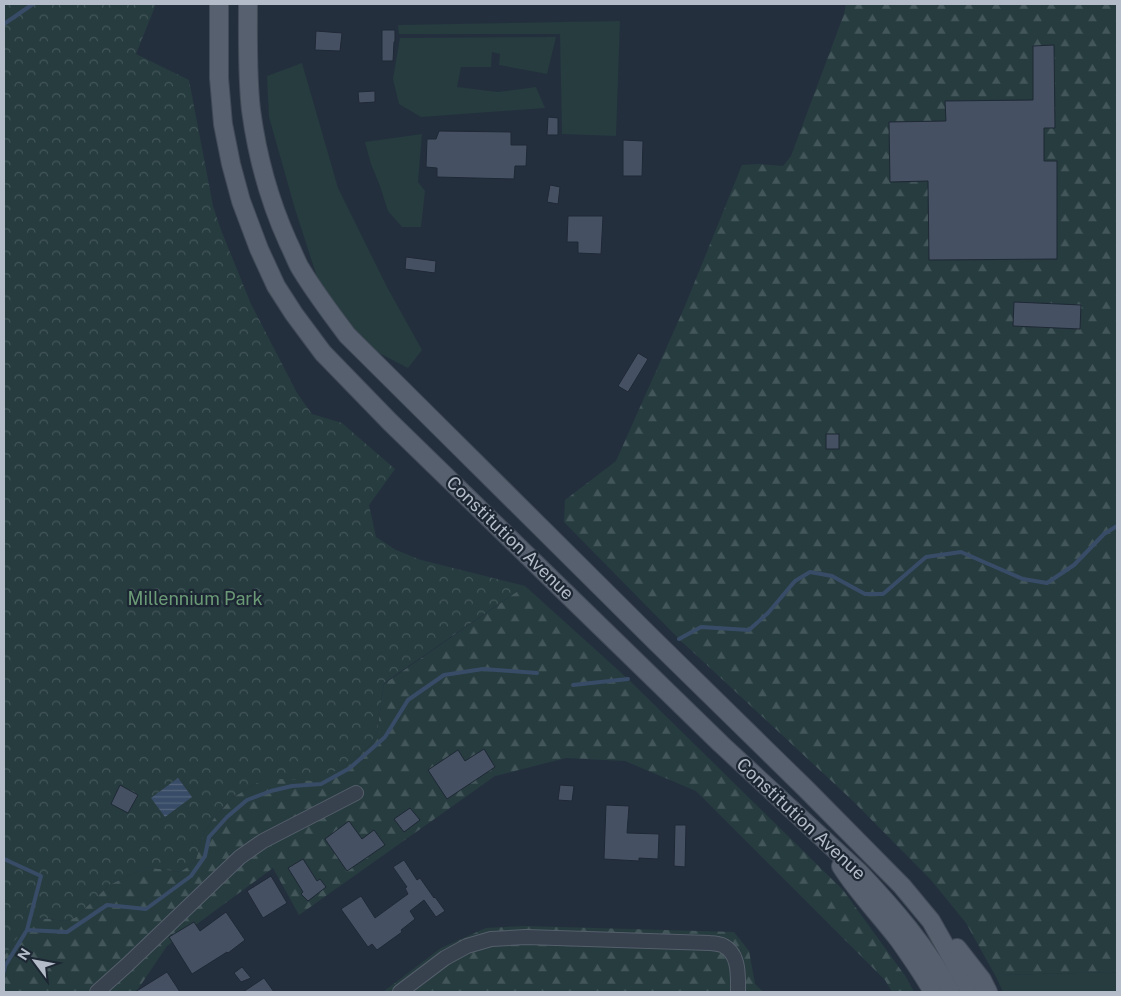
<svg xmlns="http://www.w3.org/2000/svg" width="1121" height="996" viewBox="0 0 1121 996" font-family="'Public Sans',sans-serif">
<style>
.grass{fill:#263c3f}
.forest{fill:url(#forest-firs)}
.park{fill:url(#park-crowns)}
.water{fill:url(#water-rules)}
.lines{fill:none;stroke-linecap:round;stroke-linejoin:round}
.stream{stroke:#394c67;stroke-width:4}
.building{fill:#455162;stroke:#1f2835}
.minor-casing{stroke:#565f6c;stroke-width:16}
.major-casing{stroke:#414a57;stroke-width:20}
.minor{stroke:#38414e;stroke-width:14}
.major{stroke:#56606e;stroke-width:18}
.labels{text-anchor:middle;stroke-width:4.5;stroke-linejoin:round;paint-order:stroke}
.street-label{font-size:18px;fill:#b4bcc9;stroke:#1d2633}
.park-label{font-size:18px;fill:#6b9a76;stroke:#1d2633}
</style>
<defs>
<pattern id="forest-firs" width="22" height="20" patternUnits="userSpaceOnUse" patternTransform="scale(1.25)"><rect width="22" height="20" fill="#263c3f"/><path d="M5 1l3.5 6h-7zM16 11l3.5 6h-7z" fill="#435659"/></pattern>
<pattern id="park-crowns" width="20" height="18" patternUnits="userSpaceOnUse" patternTransform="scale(1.25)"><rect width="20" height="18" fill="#263c3f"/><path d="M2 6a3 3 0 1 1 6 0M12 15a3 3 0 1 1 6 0" fill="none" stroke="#435659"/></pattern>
<pattern id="water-rules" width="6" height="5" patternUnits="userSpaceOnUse" patternTransform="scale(1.25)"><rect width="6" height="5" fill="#394c67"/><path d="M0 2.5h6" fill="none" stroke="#53647b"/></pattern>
</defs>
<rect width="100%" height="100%" fill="#242f3e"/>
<g class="grass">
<polygon points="620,21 616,136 562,134 560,34 399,34 398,25"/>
<polygon points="556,37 547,74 499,65 500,54 492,52 491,67 461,67 457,87 498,92 536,87 545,108 421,117 399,104 393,79 400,38"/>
<polygon points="302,63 338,188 387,287 422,350 408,368 369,348 319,283 295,209 269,117 267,76"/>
<polygon points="422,134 418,182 425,191 421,227 402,227 388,211 380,186 371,164 365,142"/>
<polygon points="1117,972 1117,992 1003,992 995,975"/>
</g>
<g class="forest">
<polygon points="846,4 1117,4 1117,972 995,975 966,923 931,880 854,802 679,639 564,522 565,500 616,461 685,306 742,165 758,164 783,166 791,156 844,14"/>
<polygon points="525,586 628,679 843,890 906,977 914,992 892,992 885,980 696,791 625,761 566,758 495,776 299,915 273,868 167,946 136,992 4,992 4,956 32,917 66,921 76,917 109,885 147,867 180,872 195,862 205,830 215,817 232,798 263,779 282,779 342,768 357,757 371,744 377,732 384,684"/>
<polygon points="525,926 734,932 749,951 755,984 763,992 383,992 441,948 486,928"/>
</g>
<polygon class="park" points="4,4 156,4 136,54 189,80 213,206 221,230 251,304 297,393 312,414 342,423 395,469 369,505 376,537 396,550 421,560 525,586 384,683 377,732 371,744 357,757 342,768 312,781 282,779 263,779 232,798 215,817 205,830 195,862 180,872 147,867 109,885 76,917 66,921 32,917 4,956"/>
<polygon class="water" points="178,778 192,797 165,817 151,798"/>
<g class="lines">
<g class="stream">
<polyline points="4,24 33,4"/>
<polyline points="679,639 701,627 749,630 768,613 795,581 810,572 832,576 865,594 883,594 926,557 961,552 1023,579 1047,583 1074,565 1104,534 1117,526"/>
<polyline points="573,685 628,679"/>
<polyline points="4,859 41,876 27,930 5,966 4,971"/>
<polyline points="27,930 67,932 107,905 146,909 191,876 205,856 209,837 227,817 247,800 271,791 292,786 321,784 350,768 385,737 408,700 444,675 483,669 537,673"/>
</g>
</g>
<g class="building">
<polygon points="382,30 395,30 395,41 394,42 393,61 382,61"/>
<polygon points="316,31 342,33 340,51 315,50"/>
<polygon points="1054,45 1055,128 1044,128 1044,161 1057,161 1057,259 929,260 928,181 890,182 889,122 946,121 945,101 1033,100 1033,46"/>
<polygon points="375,91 375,102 359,103 358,92"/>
<polygon points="548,117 558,118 558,135 547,135"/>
<polygon points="439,131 511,132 511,145 527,145 526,166 515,166 514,179 437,177 437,168 426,167 427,139 436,139"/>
<polygon points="623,140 643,141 642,176 623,176"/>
<polygon points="550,185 560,187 558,204 547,202"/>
<polygon points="568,216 603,216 601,254 578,253 578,242 567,242"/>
<polygon points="406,257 436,261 435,273 405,269"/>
<polygon points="1014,302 1081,305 1080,329 1013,326"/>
<polygon points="638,353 648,359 628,392 618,386"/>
<rect x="826" y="434" width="13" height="15"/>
<polygon points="484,749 495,767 447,799 428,770 458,750 465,761"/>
<polygon points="120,785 138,795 128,813 111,804"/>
<polygon points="560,785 574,786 572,801 558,800"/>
<polygon points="606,805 629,806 627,833 659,834 658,859 639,858 639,861 604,859"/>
<polygon points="410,808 420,820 404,832 394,819"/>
<polygon points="349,821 362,839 374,830 385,845 347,871 325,839"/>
<polygon points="675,825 686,825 685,867 674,866"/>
<polygon points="303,859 317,881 320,879 326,887 308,901 301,894 303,892 288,868"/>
<polygon points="404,860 417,880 420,878 434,898 435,897 445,911 436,917 424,900 410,911 415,919 401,930 402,932 377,950 372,944 368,947 341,909 361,896 375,918 408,894 405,888 407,887 393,867"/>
<polygon points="271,876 287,903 263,918 247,891"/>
<polygon points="226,912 245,940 228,953 227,952 192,974 169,937 194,922 200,931"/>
<polygon points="242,967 251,978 241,982 234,973"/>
<polygon points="167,972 180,992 135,992"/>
<polygon points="264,978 274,992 243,992"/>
</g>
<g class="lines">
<g class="minor-casing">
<g id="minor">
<polyline points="97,992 127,965 240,857 263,841 356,793"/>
<path d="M400,992l45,-34 22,-12 24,-7 35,-2 184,6c4,0 8,1 12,2 18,8 16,31 16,47"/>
</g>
</g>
<g class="major-casing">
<g id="major">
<path d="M219,4v74l4,46 8,40 10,37 18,48 17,37 18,28 29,39 67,69 331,322 138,128c35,37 68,75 92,120"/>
<path d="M248,4c0,35 -1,71 3,106 6,45 18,90 37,132 4,8 7,16 11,24 14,24 31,46 48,69l309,307 150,147 96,97 29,35 40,71"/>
<path d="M841,866c17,27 39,49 58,74 12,17 24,34 34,52"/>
<polyline points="957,948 982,980 988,992"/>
</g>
</g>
<use href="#minor" class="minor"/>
<use href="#major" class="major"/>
</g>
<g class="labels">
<g class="street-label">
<text transform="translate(510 538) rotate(44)" y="6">Constitution Avenue</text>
<text transform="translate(801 819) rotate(43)" y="6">Constitution Avenue</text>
</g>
<g class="park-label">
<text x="195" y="605">Millennium Park</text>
</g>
</g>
<rect width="1121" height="996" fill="none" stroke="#b4bcc9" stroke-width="10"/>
<g transform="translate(35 961) rotate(302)" stroke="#1d2633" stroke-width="4" paint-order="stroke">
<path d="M0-4L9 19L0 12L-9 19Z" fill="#b4bcc9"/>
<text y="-8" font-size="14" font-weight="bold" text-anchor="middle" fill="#b4bcc9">N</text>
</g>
</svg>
